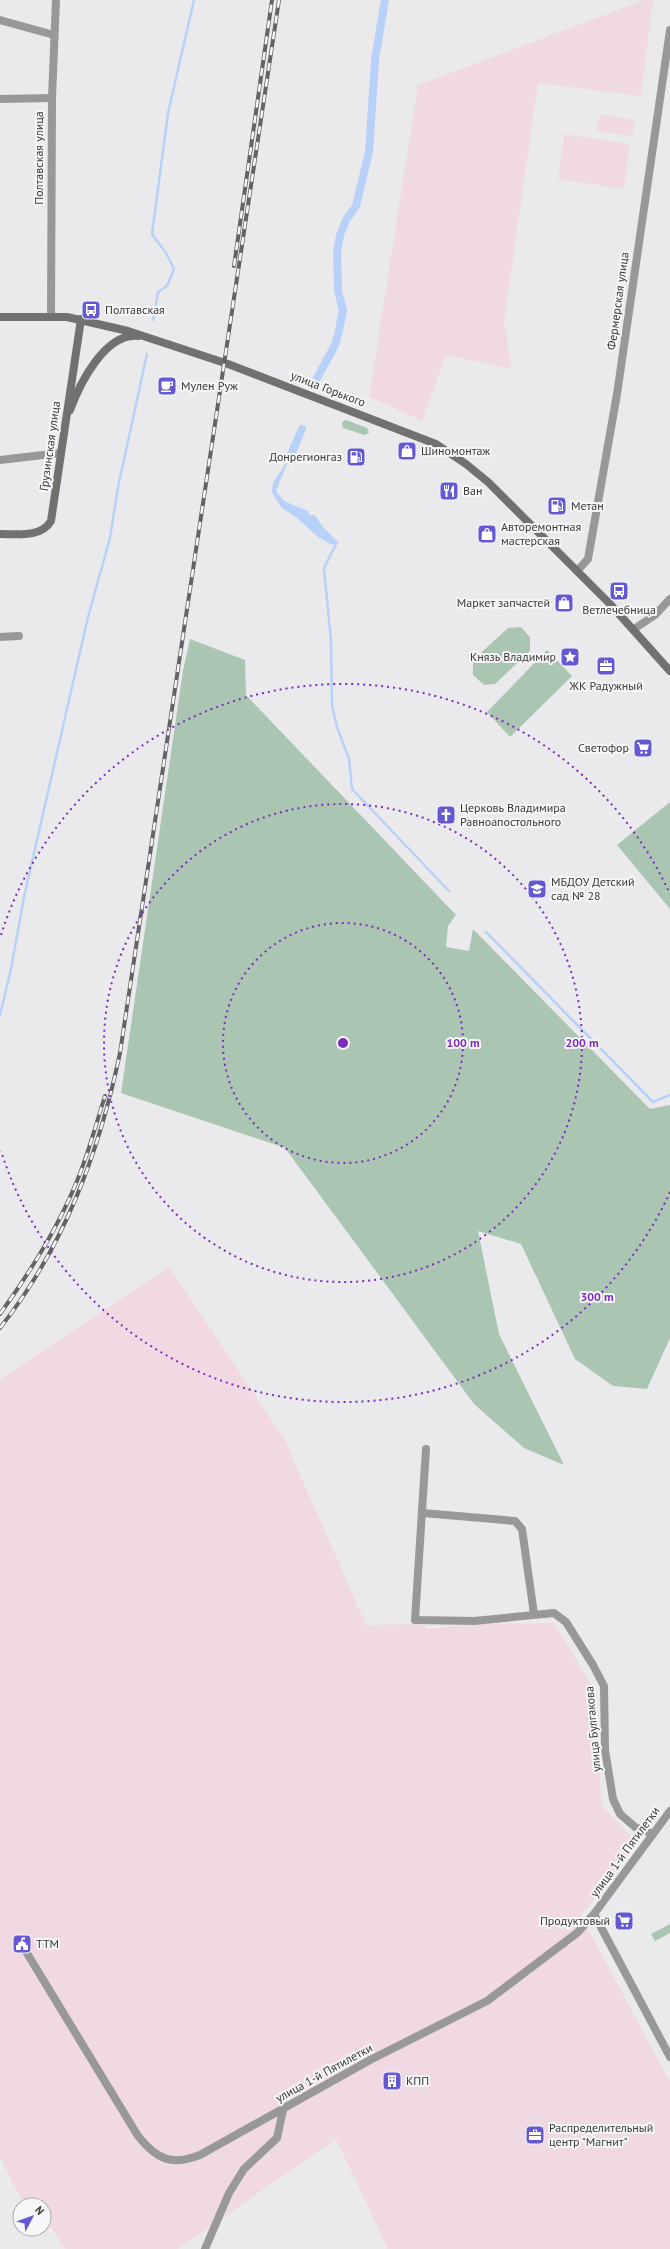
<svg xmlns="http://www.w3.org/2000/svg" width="670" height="2249" viewBox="0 0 670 2249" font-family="'PT Sans',sans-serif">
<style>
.industrial{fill:#f1d9e3}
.green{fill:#aac6b3}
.water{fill:#b8d1f8}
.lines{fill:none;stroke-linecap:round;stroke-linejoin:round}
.stream{stroke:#b8d1f8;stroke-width:2.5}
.canal{stroke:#b8d1f8;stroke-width:8}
.minor{stroke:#999898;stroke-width:8}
.tertiary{stroke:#999898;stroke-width:8}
.secondary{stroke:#727170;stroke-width:8}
.rail-casing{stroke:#636364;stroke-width:4}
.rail{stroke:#f7f7fa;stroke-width:2.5;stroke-dasharray:8;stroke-linecap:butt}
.ring{fill:none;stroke:#7b2cbf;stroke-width:2;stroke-dasharray:2 4}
.labels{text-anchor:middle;stroke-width:4;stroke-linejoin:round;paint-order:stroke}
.street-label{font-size:12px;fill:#3a3a3b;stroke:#f7f7fa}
.poi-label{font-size:12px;fill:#3a3a3b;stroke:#f7f7fa;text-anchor:start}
.centre{fill:#7b2cbf;stroke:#f7f7fa;stroke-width:2}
.ring-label{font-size:12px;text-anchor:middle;font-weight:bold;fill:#7b2cbf;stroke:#f7f7fa;stroke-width:4;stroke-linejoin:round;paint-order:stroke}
</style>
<rect width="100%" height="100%" fill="#eaeaec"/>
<g class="industrial">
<polygon points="644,0 653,0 641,96 538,83 504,321 512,369 446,355 422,421 369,397 418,85"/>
<polygon points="600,114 635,120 632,136 597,131"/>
<polygon points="564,134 630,144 624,189 558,179"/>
<polygon points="169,1267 284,1438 367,1627 372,1625 424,1624 427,1629 472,1624 554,1623 592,1686 602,1806 637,1842 581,1916 670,2082 670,2249 388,2249 336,2139 178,2249 65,2249 48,2222 44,2223 44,2205 24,2205 0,2157 0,1379"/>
</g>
<g class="green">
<polygon points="346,420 367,428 369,433 364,435 343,428 342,422"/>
<polygon points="521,627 530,637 530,651 495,684 484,685 473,675 473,660 508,628"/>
<polygon points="190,639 245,660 246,695 456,915 448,926 446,947 469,951 473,929 650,1109 670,1105 670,1338 647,1389 613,1386 575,1359 521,1244 478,1231 499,1334 564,1465 524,1448 474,1404 285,1148 121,1093 183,671"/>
<polygon points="547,650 572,676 510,737 487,712"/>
<polygon points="670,802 670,909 617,845"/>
<polygon points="670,1924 670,1933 655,1941 651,1934"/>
</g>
<polygon class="water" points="290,457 276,491 284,501 308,511 310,515 315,515 323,527 338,542 332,545 318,537 297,518 282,508 272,493 273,483"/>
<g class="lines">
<g class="stream">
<polyline points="153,320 158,292 167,286 174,269 166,253 152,234 168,113 194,0"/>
<polyline points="337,542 324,568 331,641 332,706 337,727 349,759 352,789 449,891"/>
<polyline points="486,932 653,1102 670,1095"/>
<polyline points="0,1015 11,969 24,897 88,617 110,538 118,487 147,354"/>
</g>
<g class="canal">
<polyline points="316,380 335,345 339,331 343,310 338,291 337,253 340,235 346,220 356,206 369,152 375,60 385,0"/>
<polyline points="290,457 302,429"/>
</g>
<g class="minor">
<polyline points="0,20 54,35"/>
<polyline points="0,99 52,98"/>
<polyline points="51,316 52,98 56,0"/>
<polyline points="0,460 60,453"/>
<polyline points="577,571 588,559 617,394 670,30"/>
<polyline points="634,629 655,615 670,599"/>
<polyline points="0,637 19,636"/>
<polyline points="426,1449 415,1620 474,1621 554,1613 566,1622 593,1665 604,1686 605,1750 613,1799 620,1814 635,1827 653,1834"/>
<polyline points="423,1513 515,1521 522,1529 534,1614"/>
<polyline points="594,1914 670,2057"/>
<path d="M22,1945l116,191c19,24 34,30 62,19l170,-95"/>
<polyline points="205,2249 229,2193 244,2169 277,2138 283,2110"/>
</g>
<polyline class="tertiary" points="370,2060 487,2001 577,1933 594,1914 670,1811"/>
<g class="secondary">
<polyline points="0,317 67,317 128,331 228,364 436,444 466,464 488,482 610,604 670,671"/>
<path d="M70,410c10,-27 35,-77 68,-74"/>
<path d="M0,534c17,0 41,4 51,-13l30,-202"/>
</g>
<g class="rail-casing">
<g id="rail">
<polyline points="234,266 272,0"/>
<path d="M0,1314c28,-39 55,-81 74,-126 13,-29 21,-61 31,-92"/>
<path d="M0,1328c64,-81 99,-175 120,-275l159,-1053"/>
</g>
</g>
<use href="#rail" class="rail"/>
</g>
<g class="ring">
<circle cx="343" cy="1043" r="120"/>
<circle cx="343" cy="1043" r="239"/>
<path d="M670 1192A359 359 0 0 1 1 1151M1 935A359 359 0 0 1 670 894"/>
</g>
<defs>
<g id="bus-square" transform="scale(1)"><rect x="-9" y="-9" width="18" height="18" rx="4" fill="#6459d2" stroke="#f7f7fa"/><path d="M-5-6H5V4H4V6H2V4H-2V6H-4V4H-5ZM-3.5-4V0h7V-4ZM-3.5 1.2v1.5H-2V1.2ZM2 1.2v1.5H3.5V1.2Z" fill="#fff"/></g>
<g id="cafe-square" transform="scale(1)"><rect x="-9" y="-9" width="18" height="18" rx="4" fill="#6459d2" stroke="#f7f7fa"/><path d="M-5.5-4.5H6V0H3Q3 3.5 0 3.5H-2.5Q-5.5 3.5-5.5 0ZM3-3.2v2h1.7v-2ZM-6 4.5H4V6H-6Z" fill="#fff"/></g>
<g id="shop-square" transform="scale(1)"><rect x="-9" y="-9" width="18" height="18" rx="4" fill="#6459d2" stroke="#f7f7fa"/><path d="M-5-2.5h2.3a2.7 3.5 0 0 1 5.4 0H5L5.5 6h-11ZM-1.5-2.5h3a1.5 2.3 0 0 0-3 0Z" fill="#fff"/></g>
<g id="fuel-square" transform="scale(1)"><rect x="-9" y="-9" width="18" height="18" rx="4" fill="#6459d2" stroke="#f7f7fa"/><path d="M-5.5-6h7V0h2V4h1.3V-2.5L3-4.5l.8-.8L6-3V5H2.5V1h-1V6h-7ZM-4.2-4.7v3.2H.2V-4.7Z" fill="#fff"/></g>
<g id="restaurant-square" transform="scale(1)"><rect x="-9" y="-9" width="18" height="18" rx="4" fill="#6459d2" stroke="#f7f7fa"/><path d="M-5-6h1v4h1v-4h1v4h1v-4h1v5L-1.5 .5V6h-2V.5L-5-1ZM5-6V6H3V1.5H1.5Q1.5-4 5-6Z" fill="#fff"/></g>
<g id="sight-square" transform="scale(1)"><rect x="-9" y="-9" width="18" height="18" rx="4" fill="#6459d2" stroke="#f7f7fa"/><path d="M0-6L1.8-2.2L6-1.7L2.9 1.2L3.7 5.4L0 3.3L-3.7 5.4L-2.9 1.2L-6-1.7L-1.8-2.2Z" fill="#fff"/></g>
<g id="office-square" transform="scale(1)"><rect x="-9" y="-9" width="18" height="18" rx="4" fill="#6459d2" stroke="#f7f7fa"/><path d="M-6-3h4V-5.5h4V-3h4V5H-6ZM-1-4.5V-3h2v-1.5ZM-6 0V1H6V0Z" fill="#fff"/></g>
<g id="supermarket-square" transform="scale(1)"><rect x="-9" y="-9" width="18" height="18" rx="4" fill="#6459d2" stroke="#f7f7fa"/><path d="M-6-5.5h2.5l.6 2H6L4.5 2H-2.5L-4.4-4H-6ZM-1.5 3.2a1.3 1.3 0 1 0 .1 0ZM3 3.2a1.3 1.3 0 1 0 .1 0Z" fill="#fff"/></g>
<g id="church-square" transform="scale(1)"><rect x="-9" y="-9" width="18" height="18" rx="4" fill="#6459d2" stroke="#f7f7fa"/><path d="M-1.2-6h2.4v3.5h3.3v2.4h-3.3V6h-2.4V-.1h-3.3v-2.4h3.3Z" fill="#fff"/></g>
<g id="school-square" transform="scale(1)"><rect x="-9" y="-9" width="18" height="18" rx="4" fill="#6459d2" stroke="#f7f7fa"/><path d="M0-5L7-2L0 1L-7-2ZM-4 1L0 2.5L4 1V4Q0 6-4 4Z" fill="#fff"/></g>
<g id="civic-square" transform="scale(1)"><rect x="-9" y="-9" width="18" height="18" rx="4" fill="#6459d2" stroke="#f7f7fa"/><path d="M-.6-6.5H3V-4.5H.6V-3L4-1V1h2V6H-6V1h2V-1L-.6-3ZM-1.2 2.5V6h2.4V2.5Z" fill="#fff"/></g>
<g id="building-square" transform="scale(1)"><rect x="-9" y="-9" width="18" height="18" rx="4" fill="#6459d2" stroke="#f7f7fa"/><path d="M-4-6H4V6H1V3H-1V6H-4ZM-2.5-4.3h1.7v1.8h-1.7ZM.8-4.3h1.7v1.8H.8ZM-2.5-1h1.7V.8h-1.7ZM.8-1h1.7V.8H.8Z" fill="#fff"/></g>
</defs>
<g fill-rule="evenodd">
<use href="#bus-square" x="91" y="310"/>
<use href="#cafe-square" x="167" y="386"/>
<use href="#shop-square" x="407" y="451"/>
<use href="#fuel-square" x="356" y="457"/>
<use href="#restaurant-square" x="449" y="491"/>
<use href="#fuel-square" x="557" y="506"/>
<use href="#shop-square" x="487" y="534"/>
<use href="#bus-square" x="619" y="591"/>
<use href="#shop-square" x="564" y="603"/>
<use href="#sight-square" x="570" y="657"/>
<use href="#office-square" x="606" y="666"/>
<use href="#supermarket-square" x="643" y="748"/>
<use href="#church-square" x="446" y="815"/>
<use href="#school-square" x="537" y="889"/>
<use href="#supermarket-square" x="624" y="1921"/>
<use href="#civic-square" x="22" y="1944"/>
<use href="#building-square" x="392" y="2081"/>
<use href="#office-square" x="535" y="2135"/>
</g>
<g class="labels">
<g class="street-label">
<text transform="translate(39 158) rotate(-90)" y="4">Полтавская улица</text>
<text transform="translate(618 301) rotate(-82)" y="4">Фермерская улица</text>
<text transform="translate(328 389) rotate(21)" y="4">улица Горького</text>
<text transform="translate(50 446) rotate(-82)" y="4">Грузинская улица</text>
<text transform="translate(593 1729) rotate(-95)" y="4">улица Булгакова</text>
<text transform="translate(625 1852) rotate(-54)" y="4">улица 1-й Пятилетки</text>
<text transform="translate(324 2073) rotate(-29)" y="4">улица 1-й Пятилетки</text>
</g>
<g class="poi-label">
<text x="105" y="314">Полтавская</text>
<text x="181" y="390">Мулен Руж</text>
<text x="421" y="455">Шиномонтаж</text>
<text x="342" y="461" text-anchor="end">Донрегионгаз</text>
<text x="463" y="495">Ван</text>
<text x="571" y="510">Метан</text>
<text x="501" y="531">Авторемонтная<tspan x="501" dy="14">мастерская</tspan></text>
<text x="550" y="607" text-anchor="end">Маркет запчастей</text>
<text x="619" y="614" text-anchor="middle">Ветлечебница</text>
<text x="556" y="661" text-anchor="end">Князь Владимир</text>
<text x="606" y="690" text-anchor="middle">ЖК Радужный</text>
<text x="629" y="752" text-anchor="end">Светофор</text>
<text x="460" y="812">Церковь Владимира<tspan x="460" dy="14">Равноапостольного</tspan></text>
<text x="551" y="886">МБДОУ Детский<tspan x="551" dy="14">сад № 28</tspan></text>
<text x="610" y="1925" text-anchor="end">Продуктовый</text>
<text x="36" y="1948">ТТМ</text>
<text x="406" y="2085">КПП</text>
<text x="549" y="2132">Распределительный<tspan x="549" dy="14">центр "Магнит"</tspan></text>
</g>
</g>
<circle cx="343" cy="1043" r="6" class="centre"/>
<g class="ring-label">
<text x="463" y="1047">100 m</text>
<text x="582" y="1047">200 m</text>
<text x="597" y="1301">300 m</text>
</g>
<g transform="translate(32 2217) rotate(49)"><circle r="19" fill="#f7f7fa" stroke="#ababae"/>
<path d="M0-3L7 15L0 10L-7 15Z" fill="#6459d2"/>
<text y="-6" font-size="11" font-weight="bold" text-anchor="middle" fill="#3a3a3b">N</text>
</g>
</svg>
